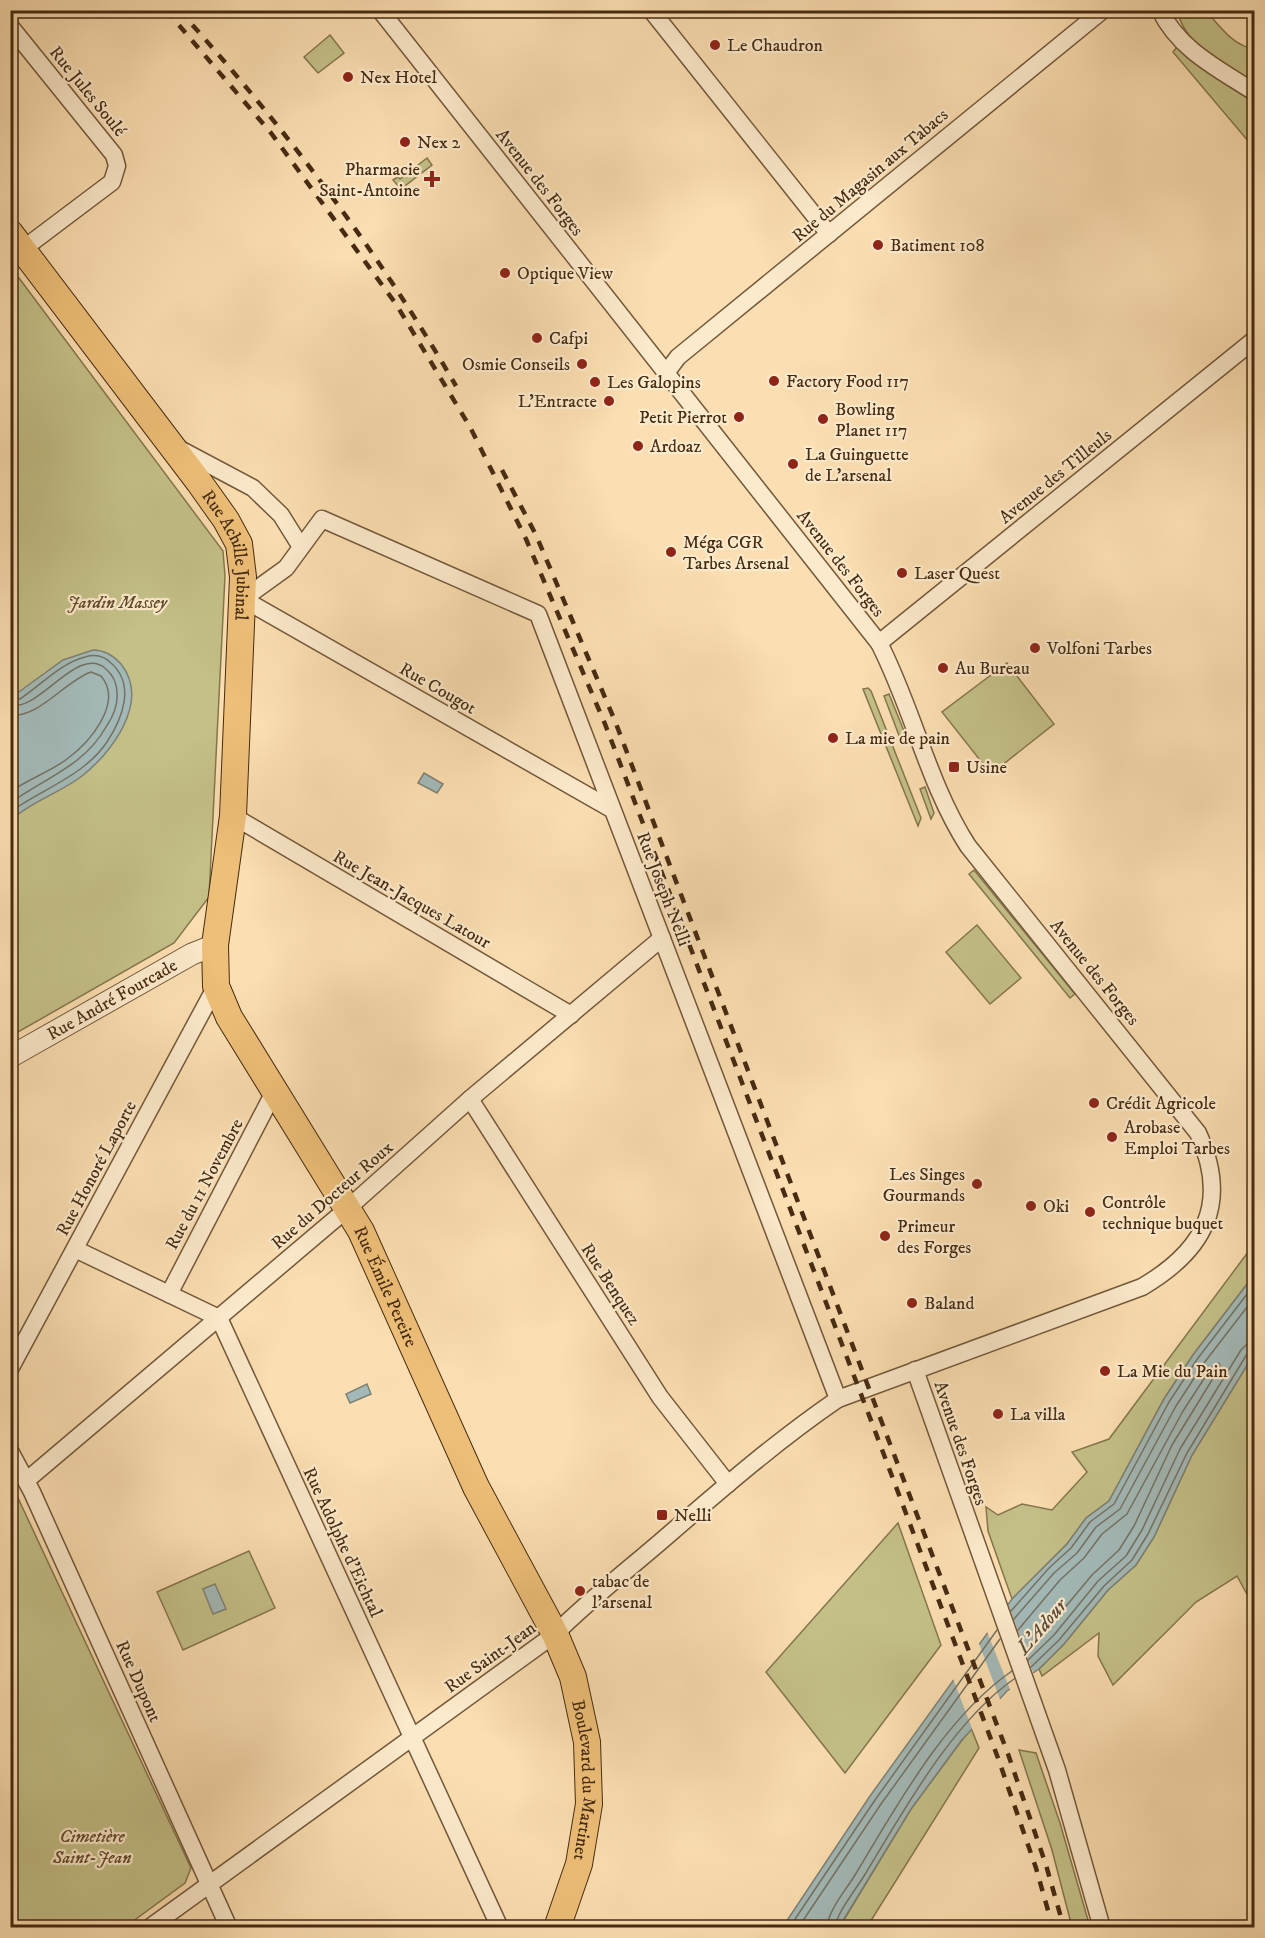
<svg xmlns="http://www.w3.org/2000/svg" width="1265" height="1938" viewBox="0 0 1265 1938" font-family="'IM FELL DW Pica',serif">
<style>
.green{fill:#c4c088;stroke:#85764d;stroke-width:1.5}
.water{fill:#a3b9b7;stroke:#7e8075;stroke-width:1.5}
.pier{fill:#fbdeb1}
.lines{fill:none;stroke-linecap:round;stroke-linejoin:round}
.shore{stroke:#747264;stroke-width:1.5}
.minor-casing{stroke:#73583a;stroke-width:19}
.tertiary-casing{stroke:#73583a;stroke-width:23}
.primary-casing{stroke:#462b12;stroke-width:28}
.minor{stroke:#fceacc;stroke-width:16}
.tertiary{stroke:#fceacc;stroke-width:21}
.primary{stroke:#eebf78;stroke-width:26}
.rail{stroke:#462b12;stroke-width:4.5;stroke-dasharray:10 10;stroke-linecap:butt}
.poi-dot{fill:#8f2418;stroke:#fceacc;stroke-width:2}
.labels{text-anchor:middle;stroke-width:4.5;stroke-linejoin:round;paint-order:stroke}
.poi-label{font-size:18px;fill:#462b12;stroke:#fceacc;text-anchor:start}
.street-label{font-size:18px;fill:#462b12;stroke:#fceacc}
.park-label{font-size:18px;font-style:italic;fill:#5f492a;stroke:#fceacc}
.water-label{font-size:20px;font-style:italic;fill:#5d4e3b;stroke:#fceacc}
</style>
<rect width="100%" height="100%" fill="#fbdeb1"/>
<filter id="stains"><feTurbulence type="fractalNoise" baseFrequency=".00333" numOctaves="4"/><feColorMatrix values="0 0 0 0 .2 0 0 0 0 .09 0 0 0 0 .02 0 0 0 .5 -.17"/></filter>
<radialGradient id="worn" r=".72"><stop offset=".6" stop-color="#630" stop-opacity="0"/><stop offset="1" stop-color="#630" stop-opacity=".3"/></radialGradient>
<g class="green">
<path d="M1181,11h25c14,15 26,34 48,38v33c-27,-17 -68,-35 -76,-69z"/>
<polygon points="330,35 344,53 318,73 304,57"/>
<polygon points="1177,47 1254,102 1254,148 1173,52"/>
<polygon points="427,158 432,165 401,189 393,180 398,177 400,179"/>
<polygon points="10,266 223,551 225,576 209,897 174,943 11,1036"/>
<polygon points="1007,663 1054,724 991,774 942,712"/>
<polygon points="868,688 871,691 921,818 918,826 863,689"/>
<polygon points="889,694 906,736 900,738 884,696"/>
<polygon points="925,787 934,813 931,819 920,789"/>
<polygon points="974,870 1075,994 1070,998 969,874"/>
<polygon points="977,925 1021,978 990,1004 946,952"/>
<polygon points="1254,1244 1254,1275 1193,1355 1164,1399 1109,1501 1086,1518 1067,1544 1012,1599 988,1531 986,1507 998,1515 1022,1504 1052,1510 1087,1472 1072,1452 1109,1439"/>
<polygon points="1254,1354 1254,1607 1237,1576 1196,1602 1113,1685 1098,1656 1099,1633 1042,1676 1039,1669 1064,1644 1108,1590 1136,1565 1154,1537 1192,1455"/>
<polygon points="18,1498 191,1868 185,1883 125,1927 11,1927 10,1512"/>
<polygon points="898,1523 941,1645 845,1773 766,1672"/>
<polygon points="249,1551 275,1608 183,1650 157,1592"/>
<polygon points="971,1728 979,1748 867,1927 839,1928 911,1809"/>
<polygon points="1019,1750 1036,1753 1060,1823 1090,1927 1072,1927 1052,1850"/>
</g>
<g class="water">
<path d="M93,650c12,0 20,5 28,14 30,38 -10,89 -39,112 -22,17 -50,25 -71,44v-131l1,-2 4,7 47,-34z"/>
<polygon points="424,773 443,784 437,793 418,783"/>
<polygon points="1254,1275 1254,1354 1192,1455 1154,1537 1136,1565 1108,1590 1064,1644 1039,1669 1007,1691 961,1741 911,1809 839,1927 782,1928 870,1796 1012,1599 1067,1544 1086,1518 1109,1501 1164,1399 1193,1355"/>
<polygon points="367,1384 371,1394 350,1403 346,1394"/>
<polygon points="215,1584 226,1609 213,1614 203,1589"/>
</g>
<g class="pier">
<polygon points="1007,1601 1034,1675 1011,1692 986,1629"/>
<polygon points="978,1641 1001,1702 973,1731 952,1676"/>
</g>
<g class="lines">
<g class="shore">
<path d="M10,696l10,3c21,-14 41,-36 65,-42 10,-3 19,-1 26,6 25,22 11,56 -4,79 -23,34 -65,47 -97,70"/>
<path d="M10,705c29,8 68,-62 96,-36 7,6 11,15 11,24 1,13 -4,24 -11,34 -22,39 -61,51 -96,76"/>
<path d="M10,715c28,4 55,-34 81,-43l10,4c23,27 -12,67 -34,83 -17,13 -39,20 -57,33"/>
<polyline points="1011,1611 1049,1568 1071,1548 1090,1522 1114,1504 1169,1402 1198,1358 1254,1285"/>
<polyline points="1014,1619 1054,1573 1077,1553 1096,1527 1120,1509 1176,1406 1204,1363 1254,1298"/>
<polyline points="1018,1630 1060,1580 1084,1558 1102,1534 1127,1514 1183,1411 1211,1368 1219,1363 1220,1367 1172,1445 1134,1526 1119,1550 1092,1575 1047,1629 1025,1651"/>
<polyline points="1028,1660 1054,1635 1098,1581 1126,1556 1142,1530 1180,1449 1241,1350 1246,1345 1254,1343"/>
<polyline points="1031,1667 1059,1640 1104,1586 1132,1560 1148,1534 1187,1453 1247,1354 1254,1351"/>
<polyline points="789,1928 875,1800 997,1630"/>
<polyline points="798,1928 881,1804 1000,1639"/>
<path d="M827,1928c1,-18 19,-38 28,-53 42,-69 89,-157 157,-204"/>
<path d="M835,1928c1,-14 21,-39 29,-52 39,-64 88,-154 150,-197"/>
</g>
<g class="minor-casing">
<g id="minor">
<polyline points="651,10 829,234"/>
<path d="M1160,10c19,40 59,59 94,82"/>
<polyline points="10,26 114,155 117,166 112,182 23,249"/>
<polyline points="666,373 678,357 1103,10"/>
<polyline points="174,446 253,488 281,515 301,547"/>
<polyline points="879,643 1254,340"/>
<polyline points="613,810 243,599 286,568 322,519 538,614 838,1399"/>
<polyline points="233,816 571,1015"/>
<polyline points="470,1099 660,1397 728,1484"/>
<polyline points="75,1249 219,1318 500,1928"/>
<polyline points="169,1294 274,1092"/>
<polyline points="10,1369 216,986"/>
<polyline points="915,1370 1057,1770 1102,1928"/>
<polyline points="10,1451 32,1492 229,1928"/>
<polyline points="27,1480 347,1209 470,1099 662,938"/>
<path d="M149,1928l406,-294c33,-33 69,-61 104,-91 58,-50 116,-101 179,-144l304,-112c63,-37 88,-84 56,-154l-230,-287c-40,-62 -55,-137 -89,-203l-499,-633"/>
</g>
</g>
<g class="tertiary-casing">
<g id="tertiary">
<path id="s1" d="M10,1057l182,-103 23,-9"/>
</g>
</g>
<g class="primary-casing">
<g id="primary">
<path id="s2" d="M10,233l189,249 27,38 13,24 4,33 -10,239 -18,129 1,41 13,31 132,214 115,256 79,147 18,43 14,65 2,62 -10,60 -22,64"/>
</g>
</g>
<use href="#minor" class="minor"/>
<use href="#tertiary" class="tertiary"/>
<use href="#primary" class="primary"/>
<g class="rail">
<polyline points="166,10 271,133 396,304 470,427 526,539 605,724 872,1423 998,1758 1036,1868 1053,1928"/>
<path d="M179,10c105,116 199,241 277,376"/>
<polyline points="502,470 536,535 615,721 1008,1754 1046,1865 1064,1928"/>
</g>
</g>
<g class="poi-dot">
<circle cx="715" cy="45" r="6"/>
<circle cx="348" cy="77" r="6"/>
<circle cx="405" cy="142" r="6"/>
<path d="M429 170h6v6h6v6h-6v6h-6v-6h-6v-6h6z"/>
<circle cx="878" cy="245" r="6"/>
<circle cx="505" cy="273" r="6"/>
<circle cx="537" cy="338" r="6"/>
<circle cx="582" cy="364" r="6"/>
<circle cx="774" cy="381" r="6"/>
<circle cx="595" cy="382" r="6"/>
<circle cx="609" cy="401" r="6"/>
<circle cx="739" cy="417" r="6"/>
<circle cx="823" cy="419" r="6"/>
<circle cx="638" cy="446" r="6"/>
<circle cx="793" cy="464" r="6"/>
<circle cx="671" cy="552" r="6"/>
<circle cx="902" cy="573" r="6"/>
<circle cx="1035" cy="648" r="6"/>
<circle cx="943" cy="668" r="6"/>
<circle cx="833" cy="738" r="6"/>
<rect x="948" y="761" width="12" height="12" rx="3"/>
<circle cx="1094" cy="1103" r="6"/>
<circle cx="1112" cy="1137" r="6"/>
<circle cx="977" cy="1184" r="6"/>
<circle cx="1031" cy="1206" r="6"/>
<circle cx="1090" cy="1212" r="6"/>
<circle cx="885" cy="1236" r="6"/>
<circle cx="912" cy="1303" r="6"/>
<circle cx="1105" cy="1371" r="6"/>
<circle cx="998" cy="1414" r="6"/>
<rect x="656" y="1509" width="12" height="12" rx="3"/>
<circle cx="580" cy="1591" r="6"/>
</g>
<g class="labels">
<g class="poi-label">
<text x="727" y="51">Le Chaudron</text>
<text x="360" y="83">Nex Hotel</text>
<text x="417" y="148">Nex 2</text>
<text x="420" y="175" text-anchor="end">Pharmacie<tspan x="420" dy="21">Saint-Antoine</tspan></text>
<text x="890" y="251">Batiment 108</text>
<text x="517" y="279">Optique View</text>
<text x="549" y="344">Cafpi</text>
<text x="570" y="370" text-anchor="end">Osmie Conseils</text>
<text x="786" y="387">Factory Food 117</text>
<text x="607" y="388">Les Galopins</text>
<text x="597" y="407" text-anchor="end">L'Entracte</text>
<text x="835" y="415">Bowling<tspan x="835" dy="21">Planet 117</tspan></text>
<text x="727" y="423" text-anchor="end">Petit Pierrot</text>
<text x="650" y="452">Ardoaz</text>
<text x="805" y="460">La Guinguette<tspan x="805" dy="21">de L'arsenal</tspan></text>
<text x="683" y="548">Méga CGR<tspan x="683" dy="21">Tarbes Arsenal</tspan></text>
<text x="914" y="579">Laser Quest</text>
<text x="1047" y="654">Volfoni Tarbes</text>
<text x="955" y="674">Au Bureau</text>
<text x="845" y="744">La mie de pain</text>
<text x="966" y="773">Usine</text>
<text x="1106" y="1109">Crédit Agricole</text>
<text x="1124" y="1133">Arobase<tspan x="1124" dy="21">Emploi Tarbes</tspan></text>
<text x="965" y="1180" text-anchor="end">Les Singes<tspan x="965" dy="21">Gourmands</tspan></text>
<text x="1102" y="1208">Contrôle<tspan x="1102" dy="21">technique buquet</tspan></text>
<text x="1043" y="1212">Oki</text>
<text x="897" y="1232">Primeur<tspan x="897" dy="21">des Forges</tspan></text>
<text x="924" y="1309">Baland</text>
<text x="1117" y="1377">La Mie du Pain</text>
<text x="1010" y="1420">La villa</text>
<text x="674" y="1521">Nelli</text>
<text x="592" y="1587">tabac de<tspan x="592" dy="21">l'arsenal</tspan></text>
</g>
<g class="street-label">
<text transform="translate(88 91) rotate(51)" y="6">Rue Jules Soulé</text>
<text transform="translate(870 175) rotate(-40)" y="6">Rue du Magasin aux Tabacs</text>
<text transform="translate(540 182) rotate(52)" y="6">Avenue des Forges</text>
<text transform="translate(1055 476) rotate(-39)" y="6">Avenue des Tilleuls</text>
<text dy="6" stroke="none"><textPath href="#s2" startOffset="394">Rue Achille Jubinal</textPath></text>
<text transform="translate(841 563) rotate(52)" y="6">Avenue des Forges</text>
<text transform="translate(438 688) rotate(30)" y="6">Rue Cougot</text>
<text transform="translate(664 889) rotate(69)" y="6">Rue Joseph Nelli</text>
<text transform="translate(412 899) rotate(30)" y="6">Rue Jean-Jacques Latour</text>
<text transform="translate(1095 972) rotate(51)" y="6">Avenue des Forges</text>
<text dy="6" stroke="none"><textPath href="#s1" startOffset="117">Rue André Fourcade</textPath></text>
<text transform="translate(96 1168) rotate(-62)" y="6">Rue Honoré Laporte</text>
<text transform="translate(204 1184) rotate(-62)" y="6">Rue du 11 Novembre</text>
<text transform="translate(332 1195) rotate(-41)" y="6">Rue du Docteur Roux</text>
<text transform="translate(611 1284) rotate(57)" y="6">Rue Benquez</text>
<text dy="6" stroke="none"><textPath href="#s2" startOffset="1176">Rue Émile Pereire</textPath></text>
<text transform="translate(961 1443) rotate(71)" y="6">Avenue des Forges</text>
<text transform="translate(343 1542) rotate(65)" y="6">Rue Adolphe d'Eichtal</text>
<text transform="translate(490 1657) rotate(-36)" y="6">Rue Saint-Jean</text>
<text transform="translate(139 1681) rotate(66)" y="6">Rue Dupont</text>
<text dy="6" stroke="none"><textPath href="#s2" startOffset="1714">Boulevard du Martinet</textPath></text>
</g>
<g class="park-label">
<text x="117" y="608">Jardin Massey</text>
<text x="92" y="1842">Cimetière<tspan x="92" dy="21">Saint-Jean</tspan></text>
</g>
<g class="water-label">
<text transform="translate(1041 1626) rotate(-49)" y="7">L'Adour</text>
</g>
</g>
<rect width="1265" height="1938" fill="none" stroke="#fbdeb1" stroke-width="36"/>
<rect x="12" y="12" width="1241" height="1914" fill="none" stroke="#462b12" stroke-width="3"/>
<rect x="18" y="18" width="1229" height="1902" fill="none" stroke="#462b12" stroke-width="1.5"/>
<rect width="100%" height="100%" filter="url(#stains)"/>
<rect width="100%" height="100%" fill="url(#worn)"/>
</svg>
